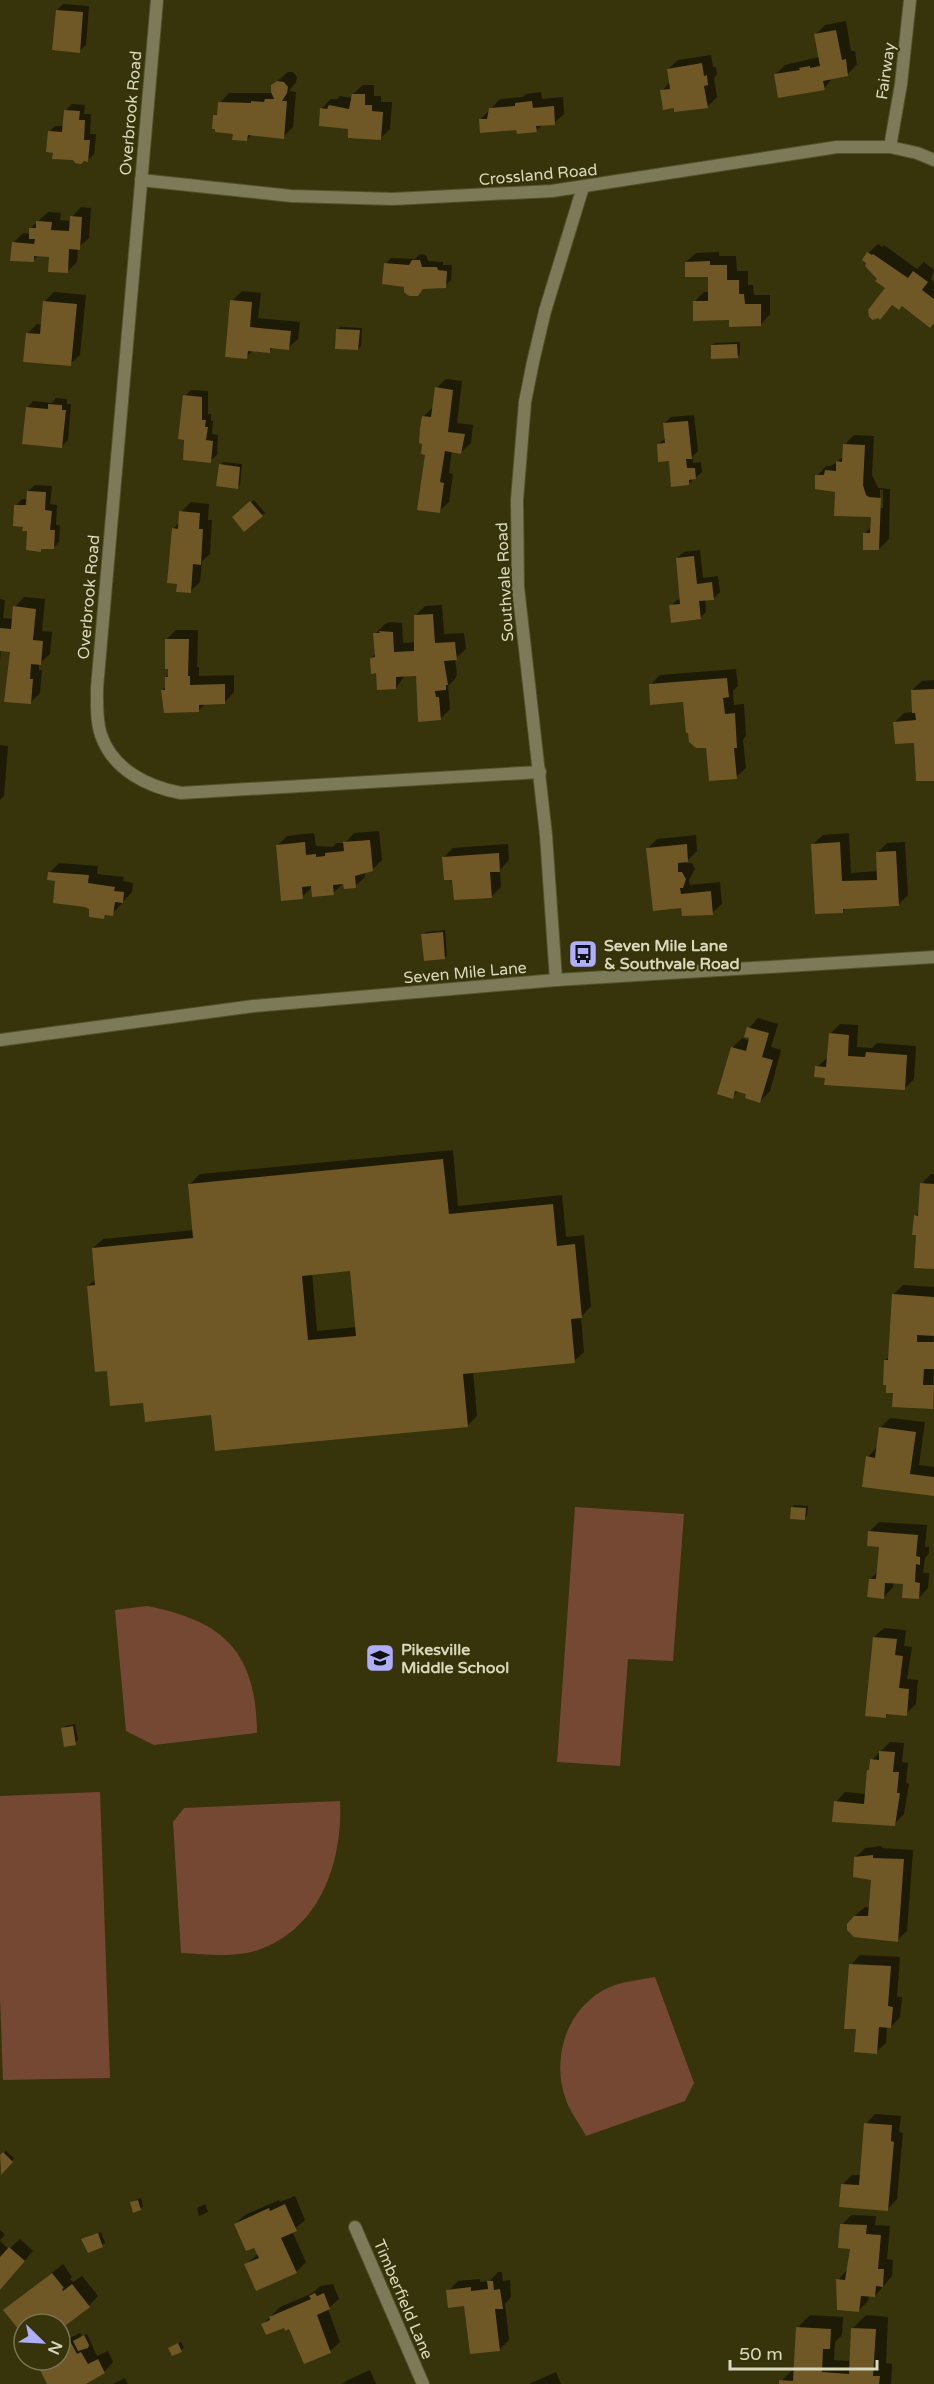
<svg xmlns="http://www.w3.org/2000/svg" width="934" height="2384" viewBox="0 0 934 2384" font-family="'Varela Round',sans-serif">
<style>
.green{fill:#754834}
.shadow{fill:#0007;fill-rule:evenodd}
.building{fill:#6f5726;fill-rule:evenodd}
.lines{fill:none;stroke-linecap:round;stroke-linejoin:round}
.minor-casing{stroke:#54512a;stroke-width:14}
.tertiary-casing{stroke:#54512a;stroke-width:14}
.minor{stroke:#7c7a59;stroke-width:12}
.tertiary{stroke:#7c7a59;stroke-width:12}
.labels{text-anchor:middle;stroke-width:4.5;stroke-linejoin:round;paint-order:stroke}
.street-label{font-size:16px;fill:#d9d7bc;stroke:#37330a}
.poi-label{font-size:16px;font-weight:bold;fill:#d9d7bc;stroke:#37330a;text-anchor:start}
</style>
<rect width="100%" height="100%" fill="#37330a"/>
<g class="green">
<polygon points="575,1507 684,1514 673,1661 628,1659 620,1766 557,1762"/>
<path d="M147,1606c77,15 109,46 110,127l-103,12 -28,-14 -11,-121z"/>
<polygon points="100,1792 110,2078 3,2080 0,1997 0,1796"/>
<path d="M340,1801c3,61 -20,128 -82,149 -24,8 -52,4 -77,3l-8,-131 11,-14z"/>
<path d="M655,1977l39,106 -9,18 -99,35c-6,-12 -16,-24 -20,-36 -16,-43 2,-95 44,-113 14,-6 30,-7 45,-10z"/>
</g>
<g class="shadow">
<polygon points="63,4 89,6 86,45 79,51 57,10"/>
<polygon points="846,21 851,51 855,51 857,64 848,74 833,77 824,89 775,75 785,65 819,57 816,34 825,25"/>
<polygon points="711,55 713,67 716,67 717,74 714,78 717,97 707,107 675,107 662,91 670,82 668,69 678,60"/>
<polygon points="288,72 293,72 297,77 296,82 289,91 296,92 293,127 283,137 252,134 247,140 215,116 219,112 220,103 229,93 272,93 272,86"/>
<polygon points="363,85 374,85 374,96 381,96 381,102 392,102 390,129 381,138 350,128 321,109 331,99 337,99 340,96 352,98 353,94"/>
<polygon points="541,92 542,99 563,97 564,114 554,123 543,124 536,131 480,120 500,99 523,97 526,94"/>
<polygon points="72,104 85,105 84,114 91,114 90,134 96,134 94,154 88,160 74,159 49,132 55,126 64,126 66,110"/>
<polygon points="81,207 91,208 89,238 78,248 77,262 67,272 51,255 39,254 33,261 13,243 23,233 31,234 31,228 48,212 61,213 60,220 71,221 72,217"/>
<polygon points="878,244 882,247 884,245 917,269 924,262 934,270 931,279 934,282 934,322 902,305 893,304 880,318 887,288 879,278 868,253"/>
<polygon points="719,252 719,256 736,256 737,271 748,271 748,285 753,285 754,295 770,295 770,314 761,324 730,319 694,302 704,292 710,292 709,275 686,262 696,253"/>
<polygon points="420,254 426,255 428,261 443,262 443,265 452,265 451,280 445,286 406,286 385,264 391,258 415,259"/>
<polygon points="242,291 261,293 258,318 300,322 298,339 288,348 274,347 269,351 254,350 246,357 232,301"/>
<polygon points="54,292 86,295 80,355 70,364 27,334 37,324 42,325 44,302"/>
<polygon points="340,327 362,328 361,346 358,349 338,330"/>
<polygon points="740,342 740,354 737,357 712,345 715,343"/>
<polygon points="446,379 462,381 457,423 473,425 471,443 461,452 452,451 449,473 453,474 449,502 439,511 427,454 423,417 434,406 436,388"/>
<polygon points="191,390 208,391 208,414 211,414 211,421 213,421 212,434 218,435 217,455 210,461 185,396"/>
<polygon points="56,398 67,399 67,404 71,404 68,440 62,446 27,408 33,401 52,403"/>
<polygon points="694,415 698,451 692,457 693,463 701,462 702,472 688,484 658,444 666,438 665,423 671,417"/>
<path d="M854,435l20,1 -2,39 6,13 12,1 -1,50 -10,10 -14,-16 7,-7v-10l-55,-40 9,-10h5l13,-10v-11zM880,490h3v18h-3z"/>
<polygon points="223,462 242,464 240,485 237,487 220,465"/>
<polygon points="35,485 52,486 50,504 57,505 56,525 60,525 59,542 53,548 43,547 40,550 16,505 22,499 28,499 28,491"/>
<polygon points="254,500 265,513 244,530 234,517"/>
<polygon points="191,502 209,504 208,520 212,520 210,554 202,561 200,582 190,592 173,529 180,522 181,512"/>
<polygon points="700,550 703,578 718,576 720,592 714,598 705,599 706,612 700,618 671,606 677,600 681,599 677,558 684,552"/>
<polygon points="24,597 45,599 42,631 52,632 50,654 39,664 39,670 42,670 40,693 30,703 12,651 1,649 0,660 0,599 5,600 3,618 14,619 15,607"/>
<polygon points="442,605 444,634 464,633 466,649 455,659 457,674 455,679 448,686 450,709 440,719 418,675 405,675 396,688 377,672 371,658 376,654 375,634 385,624 390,622 402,623 403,643 416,642 415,616 425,606"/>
<polygon points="176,630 198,630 197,667 199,667 199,676 234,675 234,692 225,702 206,703 198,711 162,690 167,686 166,677 170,674 166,640"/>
<polygon points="736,669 738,686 733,691 734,705 744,704 746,736 743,740 746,768 736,777 707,746 684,701 650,685 660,675"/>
<polygon points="934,680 934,779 916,742 895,722 904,713 913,712 912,690 922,681"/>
<polygon points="0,745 8,746 4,796 0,800"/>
<polygon points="379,831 382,860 372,870 365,872 365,877 355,886 345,882 333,893 312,887 302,897 277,846 287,836 314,833 316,846 333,847 336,843 345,843 354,833"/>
<polygon points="849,833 851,873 878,871 877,853 887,843 905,842 908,895 898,905 846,908 843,911 813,844 823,835"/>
<polygon points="696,835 697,851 685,863 692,863 695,869 689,880 690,885 720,882 722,904 712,913 682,906 648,848 657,839"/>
<polygon points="508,844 509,860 500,870 501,887 491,897 454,878 444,857 453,848"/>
<polygon points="59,863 98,866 97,874 124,877 123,881 133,883 132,892 112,914 107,914 104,918 49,873"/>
<polygon points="445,930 447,955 444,958 423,935 426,932"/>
<polygon points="758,1018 778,1024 771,1047 781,1050 770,1091 760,1101 748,1093 739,1090 732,1097 732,1048 742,1038 750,1041 749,1028"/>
<polygon points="840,1024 858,1025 857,1047 872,1048 877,1043 916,1046 914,1079 904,1089 826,1077 817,1067 828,1057 830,1034"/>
<path d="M453,1150l5,56 104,-11 4,42 18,-2 7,71 -10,11 3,35 -10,9 -101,10 4,45 -9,9 -256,-11 -68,-13 -36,-31 -20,-84 8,-7 -3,-31 10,-9 91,-9 -4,-46 10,-10zM352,1269l5,58 -40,4 -5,-58z"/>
<polygon points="931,1174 934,1174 934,1268 918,1233 915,1216 920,1212 921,1184"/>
<polygon points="903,1285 934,1287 933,1408 894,1392 885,1360 890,1356 893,1295"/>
<polygon points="890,1418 925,1422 919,1465 934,1467 934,1495 868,1457 877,1447 881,1427"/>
<polygon points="795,1505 808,1506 807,1516 804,1518 792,1507"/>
<polygon points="879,1522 927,1525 925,1547 929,1547 929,1553 925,1558 923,1573 929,1573 928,1588 919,1598 905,1583 894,1582 893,1587 884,1597 870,1579 878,1572 880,1546 869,1532"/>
<polygon points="884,1628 906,1630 904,1646 912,1647 907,1679 918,1680 916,1704 906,1714 889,1712 885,1717 874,1637"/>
<polygon points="75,1724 78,1740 75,1743 63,1729 65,1726"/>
<polygon points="890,1742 904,1743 902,1762 908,1763 906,1783 909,1784 904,1814 894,1824 836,1802 845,1792 866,1794 868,1771 871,1768 872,1760"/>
<polygon points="882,1846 882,1848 913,1850 907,1931 897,1940 850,1920 865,1907 870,1907 872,1879 856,1857 865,1848"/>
<polygon points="860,1955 900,1957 897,1997 902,1997 900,2017 891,2027 887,2026 886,2043 876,2052 857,2028 851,1965"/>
<polygon points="875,2114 901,2116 899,2132 903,2133 897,2199 888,2209 843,2184 852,2175 862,2175 866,2124"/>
<polygon points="6,2151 14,2158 1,2173 0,2157"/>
<polygon points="295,2196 305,2220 292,2231 306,2262 296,2272 246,2264 258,2254 235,2224 245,2215 279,2200 280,2202"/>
<polygon points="141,2198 143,2206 140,2209 132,2202"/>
<polygon points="205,2204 208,2212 199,2216 197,2208"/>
<polygon points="851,2215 876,2216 875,2225 890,2226 887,2259 893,2260 892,2276 875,2296 869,2295 868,2301 859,2310 838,2280 847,2270 851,2248 842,2225"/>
<polygon points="0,2230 5,2235 0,2240"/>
<polygon points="101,2232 105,2243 102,2245 83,2240"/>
<polygon points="20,2239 33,2251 0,2290 0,2241 9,2249"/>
<polygon points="63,2264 72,2277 70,2279 73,2282 82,2276 98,2296 89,2306 60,2324 24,2324 19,2328 5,2310"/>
<polygon points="498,2272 502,2272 503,2281 510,2280 511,2297 505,2304 509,2340 500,2349 465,2305 448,2291 458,2281 480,2279 480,2282 490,2281"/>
<polygon points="333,2284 339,2299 328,2309 340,2342 330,2351 290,2327 263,2324 280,2307 313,2293 320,2286"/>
<polygon points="810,2315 843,2317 842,2335 835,2342 834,2360 851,2361 853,2328 866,2315 888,2317 886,2363 892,2364 891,2384 781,2384 781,2381 795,2368 797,2328"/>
<polygon points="80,2333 82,2336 87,2334 97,2356 108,2351 113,2362 104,2372 81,2384 48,2384 37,2360 60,2360 60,2343"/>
<polygon points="181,2342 184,2348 181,2350 173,2346"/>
<polygon points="370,2370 376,2384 343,2384 346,2381"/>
<polygon points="556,2372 561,2384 529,2384"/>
<polygon points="125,2378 128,2384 113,2384"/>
</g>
<g class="building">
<polygon points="56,10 83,12 80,53 52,50"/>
<polygon points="836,30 842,60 846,59 848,76 823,81 825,90 778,98 774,74 800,70 799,68 810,66 810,68 820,66 814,34"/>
<polygon points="702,63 704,76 707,75 708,85 704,86 708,108 674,112 674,108 663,110 660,90 670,89 667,69"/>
<polygon points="277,81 284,82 288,87 287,93 282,101 287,101 284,139 248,135 247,141 232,140 233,134 215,132 215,129 212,129 213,115 217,115 218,102 251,103 251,101 264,102 265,99 274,99 271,92 271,85"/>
<polygon points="352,94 365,94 365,105 372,105 372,111 383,112 381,140 348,138 348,129 319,126 320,108 327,109 329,105 349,109"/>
<polygon points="532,101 533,108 554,106 555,125 536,126 537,132 517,134 516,130 480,133 479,119 487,119 489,108 515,106 515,103"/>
<polygon points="64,110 80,111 79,120 85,120 84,140 90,140 88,162 84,161 81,164 75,163 73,160 52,159 53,153 46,152 48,131 62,132"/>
<polygon points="70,216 82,217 80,250 69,249 68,273 48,272 49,257 34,256 34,262 10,261 12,242 34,244 35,239 29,239 29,228 36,228 36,221 52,222 51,230 69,231"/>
<polygon points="867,252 872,255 873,254 908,278 913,271 928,282 922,290 934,299 934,323 930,328 902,306 899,310 892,305 880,320 878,318 873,320 869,317 868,310 885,288 875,281 877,279 865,266 866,263 862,260"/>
<polygon points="412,260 420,260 422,267 437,267 438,270 447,271 446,288 423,289 418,296 409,296 404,292 404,287 382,284 384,263 409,265"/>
<polygon points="710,261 710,265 727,265 727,280 739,280 739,294 744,294 745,304 761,304 761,326 729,327 729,320 693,321 693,301 708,301 708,277 685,277 685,262"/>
<polygon points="230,300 252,302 250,327 291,331 289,350 270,348 270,353 248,351 247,359 225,357"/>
<polygon points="43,301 77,304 71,366 23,362 26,333 40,334"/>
<polygon points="336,329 360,330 358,350 335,349"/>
<polygon points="737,344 738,358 711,359 711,345"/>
<polygon points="435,387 453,390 448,432 465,434 461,454 445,451 440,482 444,483 440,513 417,510 425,455 421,454 422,444 419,443 420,428 422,416 431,417"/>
<polygon points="183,395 202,397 202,420 206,420 205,427 208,427 206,440 213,441 211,463 183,460 184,440 178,439"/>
<polygon points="48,404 62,405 62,410 66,410 62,448 22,444 26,407 48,409"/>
<polygon points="688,421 692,459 686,459 687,468 695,468 696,479 689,480 689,485 671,487 669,461 658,462 657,444 665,443 663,423"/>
<polygon points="843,444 865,445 863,485 866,495 869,497 881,498 879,550 863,550 863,533 870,533 871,517 834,516 835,492 815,489 815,475 824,475 825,470 836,471 836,461 842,462"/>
<polygon points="219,464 240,467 238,489 216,486"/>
<polygon points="27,491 46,492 45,510 52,511 50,530 55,530 54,549 41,549 41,552 26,550 27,531 22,531 23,527 13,526 14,505 26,505"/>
<polygon points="250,501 263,516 244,532 232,517"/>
<polygon points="179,511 200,513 199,529 203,529 201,565 193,564 191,593 176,592 177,584 167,583 172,528 178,529"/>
<polygon points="694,556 697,584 712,582 714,600 699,601 701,619 671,623 669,605 680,604 676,558"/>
<polygon points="13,606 36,609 33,640 43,641 41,665 31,664 30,679 33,679 31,704 4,702 10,652 0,651 0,628 11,629"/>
<polygon points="433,614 435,643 455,642 457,660 444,661 448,685 446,685 446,690 435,691 436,697 439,697 441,720 418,722 416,676 396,677 396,689 377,690 376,673 371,674 370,658 375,657 373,633 380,633 379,631 393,632 394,652 414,651 414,615"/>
<polygon points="165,639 189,639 188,676 190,676 190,685 225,684 225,704 199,705 199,712 164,713 161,690 165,690 165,677 168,677 168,669 165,669"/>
<polygon points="727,678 729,697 723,698 725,714 735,713 737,748 734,748 737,779 709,781 706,748 696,748 689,742 688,733 686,733 683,702 650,705 649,684"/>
<polygon points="934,689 934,781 916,781 914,743 895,744 893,722 916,720 915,713 912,713 911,690"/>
<polygon points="370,840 373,871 355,876 356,888 344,889 343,884 333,885 334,895 312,897 311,886 302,887 303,899 281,901 276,845 305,842 306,855 316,854 316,857 325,856 325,853 344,851 343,842"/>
<polygon points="840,842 842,881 877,880 876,852 896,851 899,906 843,909 843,913 815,914 811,844"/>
<polygon points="687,844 688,862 678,863 678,872 682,872 686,879 683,888 680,888 681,894 711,891 713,915 682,916 681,908 653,911 646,848"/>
<polygon points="499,853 500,872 490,872 492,898 454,900 452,880 444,880 442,857"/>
<polygon points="48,872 89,875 88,883 115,887 114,891 124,892 123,903 115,902 113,916 105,915 104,919 89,917 89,909 85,907 53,903 55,881 47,880"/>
<polygon points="443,932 445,959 424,961 421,934"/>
<polygon points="747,1027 769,1033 762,1057 773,1060 760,1103 745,1098 746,1094 735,1091 733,1099 717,1094 731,1047 746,1051 749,1038 744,1037"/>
<polygon points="829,1033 849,1035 848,1056 865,1057 866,1052 907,1055 905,1090 824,1085 825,1078 814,1077 815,1066 826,1067"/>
<path d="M443,1159l6,55 104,-10 4,42 18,-2 7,74 -11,1 4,44 -112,11 5,53 -253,24 -4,-36 -66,7 -2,-19 -33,3 -3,-35 -12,1 -8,-86 8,-1 -3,-37 101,-10 -5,-54zM350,1271l6,65 -48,4 -6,-64z"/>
<polygon points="920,1183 934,1184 934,1269 914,1268 916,1235 912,1235 914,1215 918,1216"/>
<polygon points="892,1294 934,1297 934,1336 917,1335 917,1342 934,1342 934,1369 924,1369 923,1385 934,1385 933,1409 892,1407 893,1393 886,1393 886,1385 883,1385 884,1360 888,1360"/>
<polygon points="879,1427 916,1432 910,1474 934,1477 934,1496 862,1487 866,1456 875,1458"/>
<polygon points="791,1507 806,1508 805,1520 790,1519"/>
<polygon points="868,1531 918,1535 916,1556 920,1557 920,1565 916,1564 915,1582 920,1583 919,1599 902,1598 903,1584 885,1583 884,1599 867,1597 869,1579 876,1579 879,1547 867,1546"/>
<polygon points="873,1637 897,1639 895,1655 903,1656 899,1688 909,1689 907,1716 886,1714 886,1718 865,1716"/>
<polygon points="73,1726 76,1745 64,1747 61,1728"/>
<polygon points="879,1751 895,1752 893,1772 899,1772 897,1793 900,1793 895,1826 832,1822 834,1801 864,1804 867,1770 869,1770 870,1759 879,1760"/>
<polygon points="873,1855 873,1858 904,1859 898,1942 854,1937 847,1930 847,1924 854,1916 868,1916 871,1880 853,1877 854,1857"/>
<polygon points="849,1964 891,1966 888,2006 893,2007 891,2028 879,2027 877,2054 854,2052 856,2029 844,2029"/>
<polygon points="864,2123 892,2125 891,2141 894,2142 888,2211 839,2207 841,2184 859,2185"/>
<polygon points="3,2152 13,2162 1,2175 0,2155"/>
<polygon points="138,2200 141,2210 133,2213 130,2202"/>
<polygon points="285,2204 297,2231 281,2238 297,2273 256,2291 244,2264 259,2258 254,2248 246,2251 234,2224 269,2208 270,2211"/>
<polygon points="840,2224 867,2225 866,2234 881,2235 878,2269 884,2269 883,2287 876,2286 875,2297 861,2296 859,2312 837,2310 836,2279 845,2280 850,2249 838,2248"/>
<polygon points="98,2233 103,2247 88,2253 81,2239"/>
<polygon points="9,2247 25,2261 0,2290 0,2257"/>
<polygon points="52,2273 64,2288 62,2289 63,2291 72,2284 90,2307 61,2329 60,2324 24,2324 19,2330 3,2310"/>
<polygon points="487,2281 493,2281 494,2290 500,2289 503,2309 495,2309 500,2351 470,2354 464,2306 448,2308 446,2290 471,2287 471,2291 488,2289"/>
<polygon points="315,2293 317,2296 324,2293 330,2309 317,2315 331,2353 304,2364 289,2329 285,2331 284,2328 266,2335 261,2324 270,2320 269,2317 311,2299 309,2296"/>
<polygon points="796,2327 831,2329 830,2349 823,2349 822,2372 849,2374 851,2328 876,2329 873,2376 880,2376 879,2384 779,2384 779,2380 793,2381"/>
<polygon points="84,2335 89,2345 88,2348 78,2351 73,2341"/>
<polygon points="70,2341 77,2354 81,2352 88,2364 98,2359 105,2373 86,2384 47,2384 35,2360 60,2360 60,2346"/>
<polygon points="178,2343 182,2352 172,2356 168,2348"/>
</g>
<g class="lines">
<g class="minor-casing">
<g id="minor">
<path d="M157,0l-60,688c0,15 -1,32 4,47 12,35 47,52 80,58l359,-21"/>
<polyline points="890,147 901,84 910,0"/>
<polyline points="141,180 291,196 393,199 552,191 837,147 890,147 917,153 934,160"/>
<polyline points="556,980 546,835 518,587 517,500 525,402 533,362 545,311 583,187"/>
<polyline points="355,2227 423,2384"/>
</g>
</g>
<g class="tertiary-casing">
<polyline id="tertiary" points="0,1040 254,1006 556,980 934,957"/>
</g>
<use href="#minor" class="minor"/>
<use href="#tertiary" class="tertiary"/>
</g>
<defs>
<g id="bus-square" transform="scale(1.5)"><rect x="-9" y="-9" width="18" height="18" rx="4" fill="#afaefa" stroke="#37330a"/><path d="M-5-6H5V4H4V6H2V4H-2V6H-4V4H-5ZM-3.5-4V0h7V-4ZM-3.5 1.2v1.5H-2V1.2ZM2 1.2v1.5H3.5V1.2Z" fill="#111"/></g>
<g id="school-square" transform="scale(1.5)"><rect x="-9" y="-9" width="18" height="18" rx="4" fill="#afaefa" stroke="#37330a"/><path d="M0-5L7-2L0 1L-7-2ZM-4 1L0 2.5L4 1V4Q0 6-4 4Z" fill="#111"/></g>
</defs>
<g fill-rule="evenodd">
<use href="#bus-square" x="583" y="954"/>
<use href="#school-square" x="380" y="1658"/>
</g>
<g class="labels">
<g class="street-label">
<text transform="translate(885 71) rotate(-82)" y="6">Fairway</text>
<text transform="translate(130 113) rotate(-85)" y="6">Overbrook Road</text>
<text transform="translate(538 174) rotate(-5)" y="6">Crossland Road</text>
<text transform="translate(504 582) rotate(-93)" y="6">Southvale Road</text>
<text transform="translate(88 597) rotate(-85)" y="6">Overbrook Road</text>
<text transform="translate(465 972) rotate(-5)" y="6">Seven Mile Lane</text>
<text transform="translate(404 2299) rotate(67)" y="6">Timberfield Lane</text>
</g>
<g class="poi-label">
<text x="604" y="951">Seven Mile Lane<tspan x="604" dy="18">&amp; Southvale Road</tspan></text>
<text x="401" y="1655">Pikesville<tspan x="401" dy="18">Middle School</tspan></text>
</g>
</g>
<g transform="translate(42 2342) rotate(114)"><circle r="28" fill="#37330a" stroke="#787551" stroke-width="1.5"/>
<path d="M0-4.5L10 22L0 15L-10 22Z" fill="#afaefa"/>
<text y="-9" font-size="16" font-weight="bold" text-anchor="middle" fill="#d9d7bc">N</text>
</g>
<path d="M730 2360v9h147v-9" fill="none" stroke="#d9d7bc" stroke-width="3"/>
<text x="739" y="2360" font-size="18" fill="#d9d7bc" stroke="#37330a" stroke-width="4.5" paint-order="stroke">50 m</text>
</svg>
